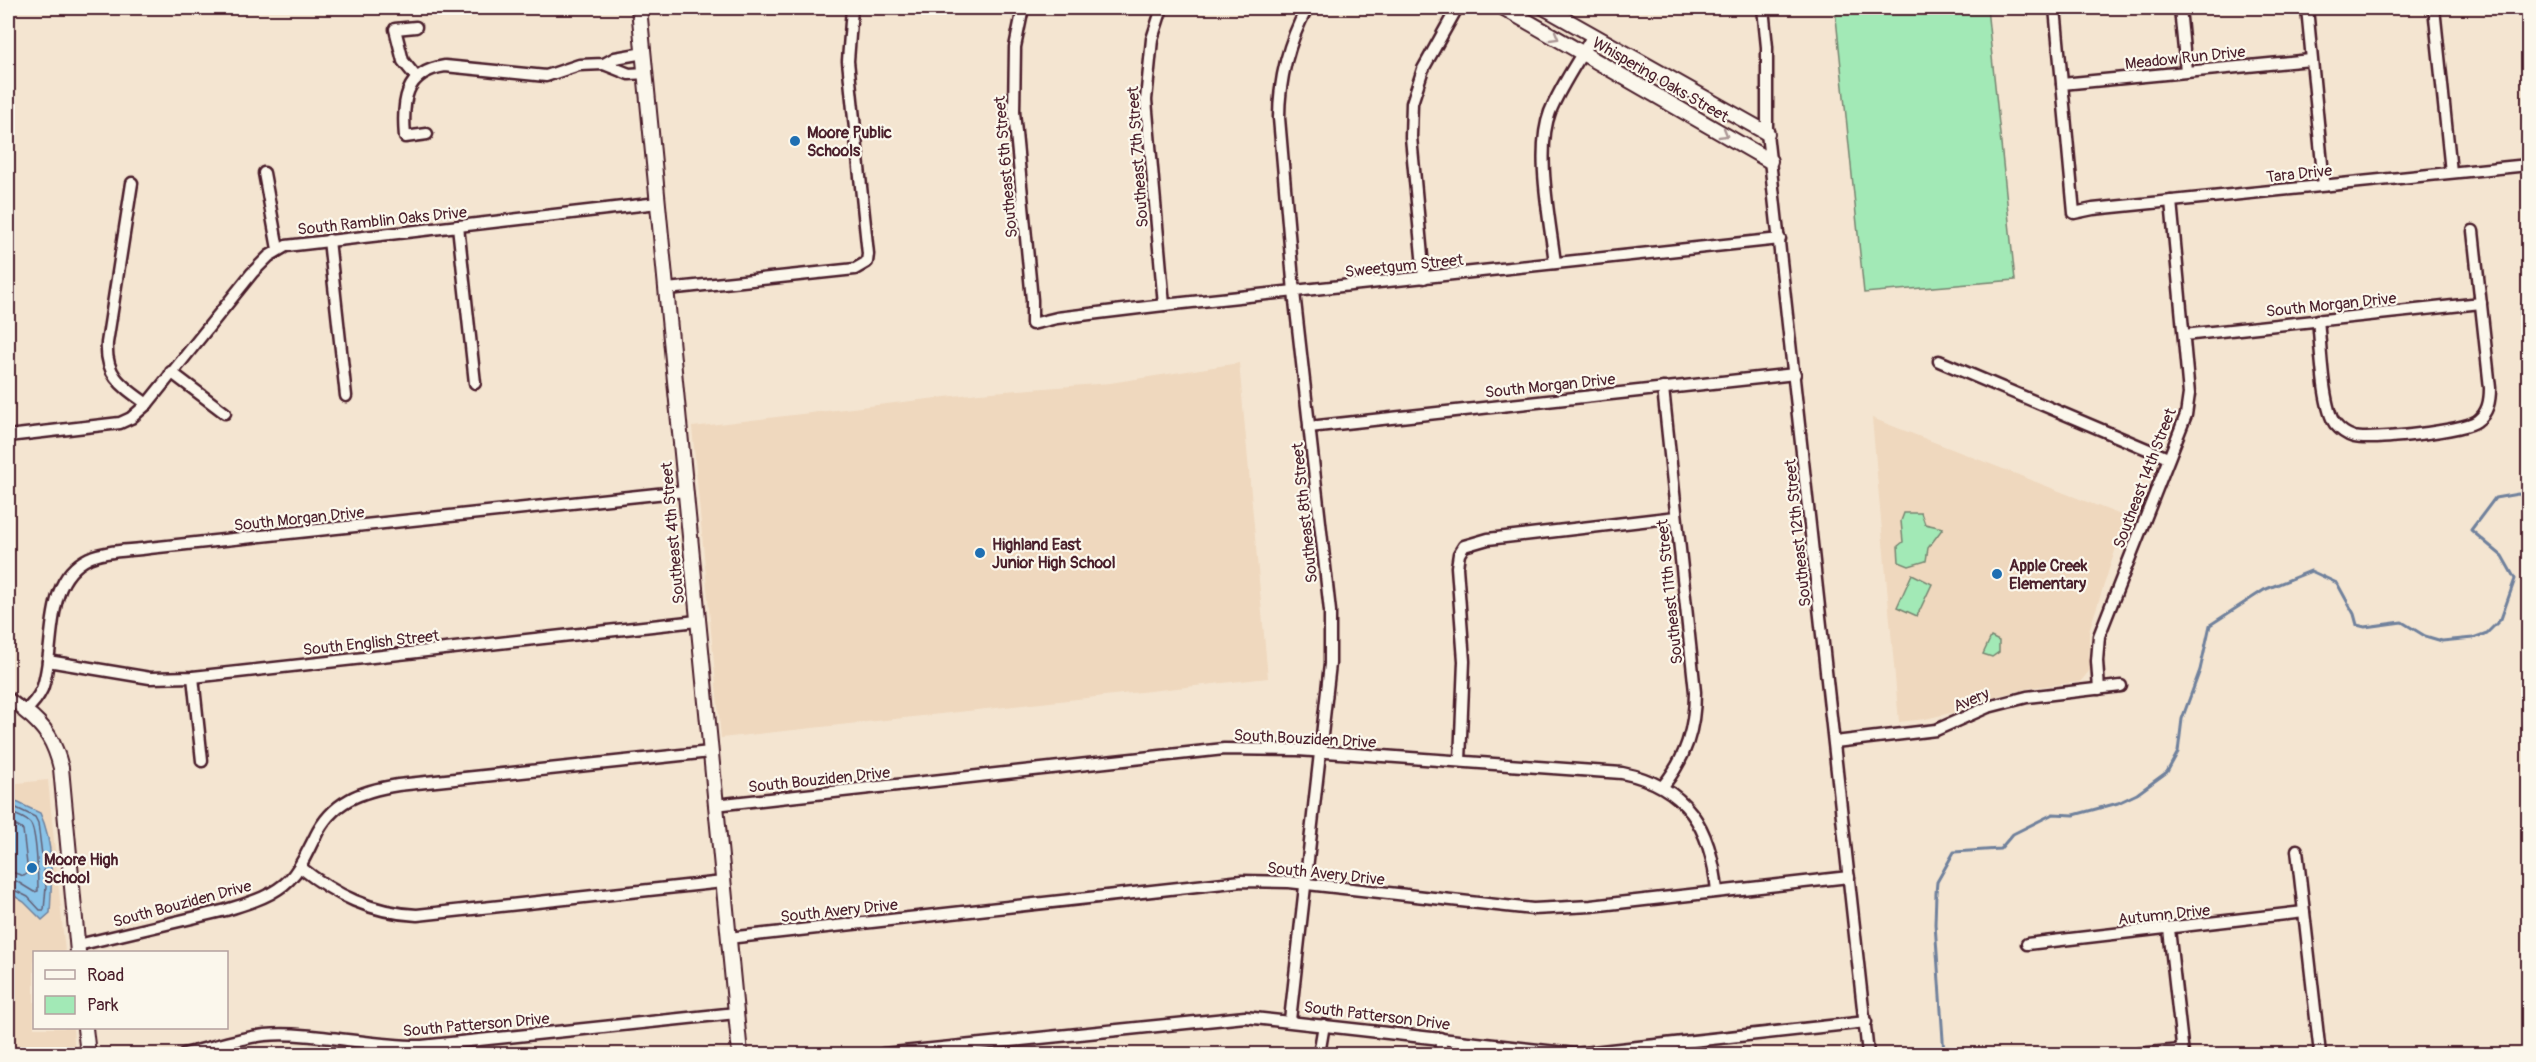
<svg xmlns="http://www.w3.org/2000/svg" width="2536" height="1062" viewBox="0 0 2536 1062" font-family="Pangolin,sans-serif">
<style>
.built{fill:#efd8be}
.green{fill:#a2e9b6;stroke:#768470;stroke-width:1.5}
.water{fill:#89c3e8;stroke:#70819c;stroke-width:1.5}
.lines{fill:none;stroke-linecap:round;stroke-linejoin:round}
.shore{stroke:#636177;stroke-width:1.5}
.stream{stroke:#70819c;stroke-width:3}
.street-casing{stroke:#4a1f2b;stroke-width:15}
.secondary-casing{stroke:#4a1f2b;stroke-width:18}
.street{stroke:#fbf7ec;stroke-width:10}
.secondary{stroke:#fbf7ec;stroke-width:14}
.oneway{stroke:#ab9695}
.poi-dot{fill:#1f6fb2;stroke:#fbf7ec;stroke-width:2}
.labels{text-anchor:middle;stroke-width:4.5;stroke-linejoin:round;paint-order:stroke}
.street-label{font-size:16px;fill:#4a1f2b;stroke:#fbf7ec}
.poi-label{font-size:16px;font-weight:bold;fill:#4a1f2b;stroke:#fbf7ec;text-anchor:start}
</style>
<rect width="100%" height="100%" fill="#f4e5d1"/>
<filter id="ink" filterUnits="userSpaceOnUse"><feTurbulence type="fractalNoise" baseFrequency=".0167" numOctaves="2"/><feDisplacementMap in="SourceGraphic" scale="12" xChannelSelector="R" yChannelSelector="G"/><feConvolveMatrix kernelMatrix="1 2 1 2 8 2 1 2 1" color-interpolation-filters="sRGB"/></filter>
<g filter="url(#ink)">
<g class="built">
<polygon points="1239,363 1268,678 721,738 692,427 979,393 1110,383"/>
<polygon points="1872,418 2126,517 2089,631 2090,670 2080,682 2035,687 1988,698 1959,711 1925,719 1899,722"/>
<polygon points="48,780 65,952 34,952 34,1028 73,1028 75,1054 8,1054 8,784"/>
</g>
<g class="green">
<polygon points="1835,8 1987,8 2015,280 1864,293"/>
<polygon points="1904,513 1921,513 1925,524 1943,528 1928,548 1926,561 1909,566 1899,562 1898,546 1903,542 1901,521"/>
<polygon points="1912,574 1932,584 1917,616 1897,607"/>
<polygon points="1991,637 1999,641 1999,652 1992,657 1983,654"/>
</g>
<path class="water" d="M8,798l32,15c14,29 12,68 10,100l-8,7 -18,-18 -16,-10z"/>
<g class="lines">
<g class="shore">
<polyline points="8,804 35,817 38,823 46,887 44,910 40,910 28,897 8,887"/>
<path d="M8,812c6,2 17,6 22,11 7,8 8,55 8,68l-4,1 -18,-11 -8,-1"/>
<polyline points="8,821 23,830 28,873 24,876 8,871"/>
</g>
<g class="stream">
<path d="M2528,291c-8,13 -11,27 0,40"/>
<polyline points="1944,1054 1935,924 1936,893 1937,882 1954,852 2000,849 2013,834 2053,814 2074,815 2118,803 2137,794 2167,772 2178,752 2182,719 2200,670 2210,625 2264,590 2311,571 2337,583 2354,614 2357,625 2365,627 2402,622 2425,636 2442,641 2473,638 2487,633 2501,619 2515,579 2502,556 2471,530 2495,498 2518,494 2528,496"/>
</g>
<g class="street-casing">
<g id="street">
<polyline points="1023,8 1015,47 1014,112 1032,300 1032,324 1057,318 1164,305 1780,239"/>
<polyline points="1162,8 1152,39 1146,100 1164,305"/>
<polyline points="1763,8 1767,47 1767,133 1868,1054"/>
<polyline points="2055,8 2074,213 2093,209 2528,165"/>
<polyline points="2180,8 2186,71"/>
<polyline points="2307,8 2324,185"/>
<polyline points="2434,8 2451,172"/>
<polyline points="416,27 395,29 403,61 417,78"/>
<polyline points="604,64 629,74 646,73"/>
<polyline points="2062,84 2311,60"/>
<path d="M427,134l-22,3c-3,-35 -1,-65 40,-71l101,10 33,-11 25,-1 11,-6 29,-5"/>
<polyline points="264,173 278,249"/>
<path d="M132,183l-25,160c-2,33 15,43 40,61"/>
<polyline points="458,226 475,383"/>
<polyline points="329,240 346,396"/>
<path d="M1555,263c-5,-42 -20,-112 -5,-151 11,-27 29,-52 43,-77"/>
<polyline points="1424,278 1411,137 1412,103 1423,69 1457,8"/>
<polyline points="667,289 855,269 867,262 868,254 848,61 852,8"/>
<path d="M2318,320c3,25 4,86 17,104 5,6 12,11 19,13 17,4 110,-6 123,-16 11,-8 13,-20 13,-33l-17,-157"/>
<polyline points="2184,335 2481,303"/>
<polyline points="1939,361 2168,458"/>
<polyline points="171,372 225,413"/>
<polyline points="1309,427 1795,374"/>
<polyline points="8,436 120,423 131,418 147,404 252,273 269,256 286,246 658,203"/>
<polyline points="48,661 150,678 193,677 697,621"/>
<polyline points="193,677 202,761"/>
<polyline points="2099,689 2097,661 2099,636 2186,415 2189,394 2171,201"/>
<path d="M8,698l17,13c7,-6 13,-13 17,-22 15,-40 -1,-108 47,-131 18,-8 41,-7 60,-10l536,-57"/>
<polyline points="1835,742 1936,730 1988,707 2027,697 2121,686"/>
<polyline points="1460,761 1464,661 1457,567 1459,554 1464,546 1488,539 1676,517"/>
<path d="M1663,786c23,-28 32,-58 32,-94l-32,-304"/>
<path d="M715,805l509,-56 74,1 324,23c65,13 89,55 95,118"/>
<polyline points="2297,850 2320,1054"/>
<path d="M300,867c35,28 72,46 117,48l306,-33"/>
<polyline points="2169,929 2183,1054"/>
<polyline points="728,938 1242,881 1289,882 1533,909 1591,906 1849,877"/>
<polyline points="2027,944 2304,912"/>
<path d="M78,945l148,-35c22,-7 46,-13 63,-30 12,-12 18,-28 26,-43 17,-36 46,-46 83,-52l312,-33"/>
<path d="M1290,1020l40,-356v-53l-36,-319 -15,-174c0,-40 9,-75 28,-110"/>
<polyline points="1440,1038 1442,1054"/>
<path d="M184,1054c26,-6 54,-16 81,-19 49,-4 106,12 157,11l314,-33"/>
<polyline points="883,1054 1245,1017 1574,1054 1866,1022"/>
<polyline points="1319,1054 1324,1025"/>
<polyline points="2138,1054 2182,1050"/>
</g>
</g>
<g class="secondary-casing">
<g id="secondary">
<polyline points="639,8 740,1054"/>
<polyline points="1504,8 1770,161"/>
<polyline points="1545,8 1767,133"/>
<path d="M25,711c21,16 30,32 36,57l17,184"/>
<polyline points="85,1028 88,1054"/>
</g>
</g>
<use href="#street" class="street"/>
<use href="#secondary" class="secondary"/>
</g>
<defs><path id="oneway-chevron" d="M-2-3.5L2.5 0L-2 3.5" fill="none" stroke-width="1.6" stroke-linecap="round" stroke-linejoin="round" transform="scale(1.5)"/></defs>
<g class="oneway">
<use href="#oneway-chevron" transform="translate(1555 37) rotate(30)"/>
<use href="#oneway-chevron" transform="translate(1724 134) rotate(30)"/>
</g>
</g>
<g class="poi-dot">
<circle cx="795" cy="141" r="6"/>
<circle cx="980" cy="553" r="6"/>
<circle cx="1997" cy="574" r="6"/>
<circle cx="32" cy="868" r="6"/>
</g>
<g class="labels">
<g class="street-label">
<text transform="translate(2185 57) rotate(-6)" y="6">Meadow Run Drive</text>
<text transform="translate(1661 79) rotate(30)" y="6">Whispering Oaks Street</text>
<text transform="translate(1137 157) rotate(-94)" y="6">Southeast 7th Street</text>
<text transform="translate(1005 167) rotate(-95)" y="6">Southeast 6th Street</text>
<text transform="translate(2299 173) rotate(-6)" y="6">Tara Drive</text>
<text transform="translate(382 220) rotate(-6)" y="6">South Ramblin Oaks Drive</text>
<text transform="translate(1404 265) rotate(-6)" y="6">Sweetgum Street</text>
<text transform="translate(2331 304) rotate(-6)" y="6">South Morgan Drive</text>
<text transform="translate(1550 385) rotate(-6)" y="6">South Morgan Drive</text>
<text transform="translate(2144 478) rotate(-69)" y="6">Southeast 14th Street</text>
<text transform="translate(1304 513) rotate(-96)" y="6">Southeast 8th Street</text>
<text transform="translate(299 518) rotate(-6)" y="6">South Morgan Drive</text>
<text transform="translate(672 533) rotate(-95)" y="6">Southeast 4th Street</text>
<text transform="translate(1797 533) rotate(-96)" y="6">Southeast 12th Street</text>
<text transform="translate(1669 592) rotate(-96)" y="6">Southeast 11th Street</text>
<text transform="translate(371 642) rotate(-6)" y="6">South English Street</text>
<text transform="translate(1971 699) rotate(-23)" y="6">Avery</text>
<text transform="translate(1305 738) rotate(3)" y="6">South Bouziden Drive</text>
<text transform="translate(819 779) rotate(-6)" y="6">South Bouziden Drive</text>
<text transform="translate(1326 873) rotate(6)" y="6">South Avery Drive</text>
<text transform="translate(182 903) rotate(-15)" y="6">South Bouziden Drive</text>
<text transform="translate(839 910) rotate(-6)" y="6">South Avery Drive</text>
<text transform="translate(2164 914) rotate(-6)" y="6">Autumn Drive</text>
<text transform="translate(1377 1015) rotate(7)" y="6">South Patterson Drive</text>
<text transform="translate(476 1024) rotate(-5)" y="6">South Patterson Drive</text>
</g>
<g class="poi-label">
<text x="807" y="138">Moore Public<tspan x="807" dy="18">Schools</tspan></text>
<text x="992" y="550">Highland East<tspan x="992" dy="18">Junior High School</tspan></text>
<text x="2009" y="571">Apple Creek<tspan x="2009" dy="18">Elementary</tspan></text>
<text x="44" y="865">Moore High<tspan x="44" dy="18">School</tspan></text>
</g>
</g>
<rect width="2536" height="1062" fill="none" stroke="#fbf7ec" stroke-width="30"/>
<rect x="15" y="15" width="2506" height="1032" fill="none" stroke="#4a1f2b" stroke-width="2" filter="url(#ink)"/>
<rect x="33" y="951" width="195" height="78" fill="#fbf7ec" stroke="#b4a19f" stroke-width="1.5"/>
<rect x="45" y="970" width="30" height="9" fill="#fbf7ec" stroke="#b4a19f" stroke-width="1.5"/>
<text x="87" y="981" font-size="18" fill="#4a1f2b">Road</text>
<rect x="45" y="996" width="30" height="18" fill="#a2e9b6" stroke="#b4a19f" stroke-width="1.5"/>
<text x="87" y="1011" font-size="18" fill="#4a1f2b">Park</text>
</svg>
